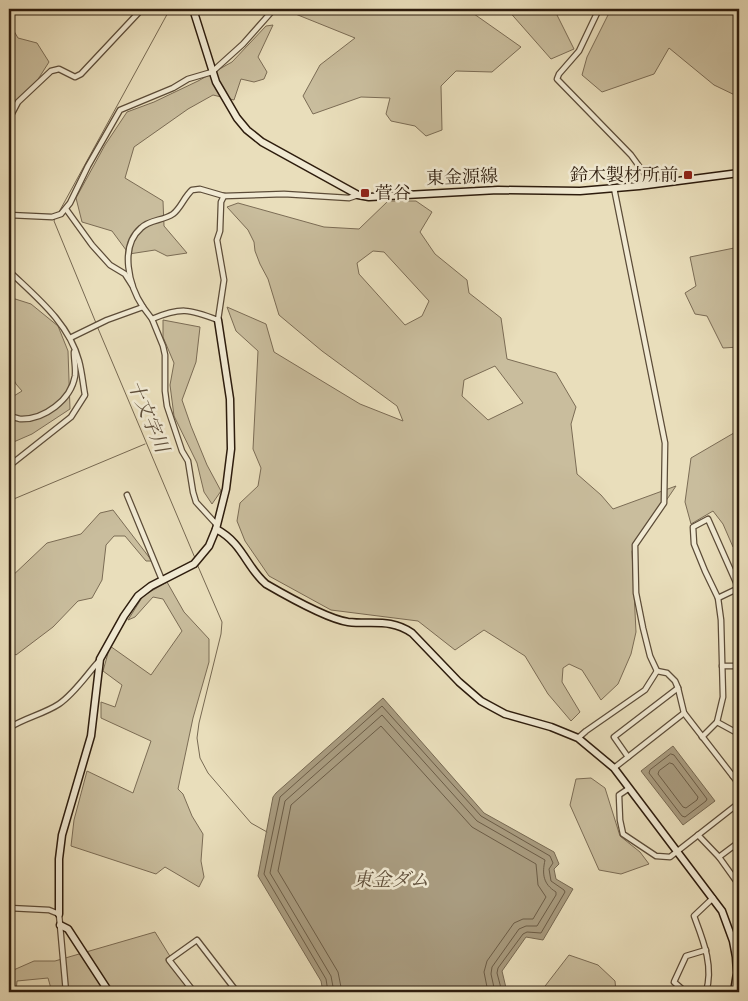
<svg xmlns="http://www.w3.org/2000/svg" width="748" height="1001" viewBox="0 0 748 1001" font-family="'IM FELL Great Primer','Noto Serif JP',serif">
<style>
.green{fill:#c9bd9d;stroke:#7b6c55;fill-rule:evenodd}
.water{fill:#a99c80;stroke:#776952}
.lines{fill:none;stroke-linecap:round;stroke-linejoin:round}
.shore{stroke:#6b5c46;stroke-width:1}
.stream{stroke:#776952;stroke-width:1}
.street-casing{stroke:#5c4c38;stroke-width:7}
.secondary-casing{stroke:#2d1c0d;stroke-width:9}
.street{stroke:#f1ead3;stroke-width:4.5}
.secondary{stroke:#f1ead3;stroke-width:6}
.poi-dot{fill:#8f2418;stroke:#f1ead3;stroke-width:2}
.labels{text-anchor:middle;stroke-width:5;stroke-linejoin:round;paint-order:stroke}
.poi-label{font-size:18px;fill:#2d1c0d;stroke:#f1ead3;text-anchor:end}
.street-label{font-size:18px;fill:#2d1c0d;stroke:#f1ead3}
.water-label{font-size:19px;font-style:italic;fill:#5f4f3b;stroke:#f1ead3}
</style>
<rect width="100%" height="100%" fill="#e9debb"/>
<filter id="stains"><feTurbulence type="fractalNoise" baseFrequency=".004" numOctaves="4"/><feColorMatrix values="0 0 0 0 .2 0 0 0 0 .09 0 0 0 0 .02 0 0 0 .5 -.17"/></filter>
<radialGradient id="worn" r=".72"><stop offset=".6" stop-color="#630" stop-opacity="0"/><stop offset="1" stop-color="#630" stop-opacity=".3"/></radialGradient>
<g class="green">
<polygon points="9,9 16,9 11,26 18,38 37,43 49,62 35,84 9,111"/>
<polygon points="297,9 467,9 521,47 492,72 456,71 441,86 442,130 426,136 415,126 391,121 386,114 390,98 361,97 313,114 303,96 320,65 355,38 288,11"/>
<polygon points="507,9 554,9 574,49 551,59"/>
<polygon points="611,9 739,9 739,97 714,85 669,48 654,74 602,92 582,75 587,57"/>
<polygon points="273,25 258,57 267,72 264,79 254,82 241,79 234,100 213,95 188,109 134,147 125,178 163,201 164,226 187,253 167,256 155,250 129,254 112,231 82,222 76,198 105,145 127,112 154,102 198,81 232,62 266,26"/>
<path d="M388,201h28l16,11 -12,20 15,22 32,26 2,13 32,25 6,41 49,14 20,34 -5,17 6,50 24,21 12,14 63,-23 -44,65 4,81 -5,22 -13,30 -17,16 -19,-30 -13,-6 -6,4 -1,14 18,30 -9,9 -23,-27 -23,-38 -41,-26 -29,20 -37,-29 -87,-11 -62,-34 -24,-35 -8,-20 3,-18 18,-17 3,-18 -8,-19 5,-98 -22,-20 -9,-24 39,17 8,28 86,52 43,17 -6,-15 -75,-55 -43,-36 -11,-36 -8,-15 -5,-13 -1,-9 -6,-12 -21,-23 11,-4 86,24 35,2zM373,251l11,1 45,49 -7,15 -17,9 -46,-51 -2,-11zM495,366l28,37 -35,17 -26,-24 2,-16z"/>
<polygon points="739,247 739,347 723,348 707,316 695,314 685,293 696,286 690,257"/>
<polygon points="9,297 31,304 58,326 68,351 70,409 32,434 9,444 9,399 22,391 16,384 9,370"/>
<polygon points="163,320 200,327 196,362 182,400 191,426 207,465 221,491 212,504 204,492 197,463 174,416 170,385 174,363 163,337"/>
<polygon points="739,430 739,550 733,547 723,524 713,511 691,524 685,502 691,458"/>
<polygon points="113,510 152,561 146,561 125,536 114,536 106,545 102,580 92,598 78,601 53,627 16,655 9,650 9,579 47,543 81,534 100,513"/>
<polygon points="167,582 184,612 209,639 209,662 193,718 178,789 183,794 192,816 203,834 201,861 204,877 199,887 165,867 156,874 71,846 74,820 87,771 133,793 151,741 101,718 101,702 115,707 122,685 103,671 110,646 151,675 182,631 163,599 153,597 135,617 128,620 143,596"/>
<polygon points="591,778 605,788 620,836 640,852 649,864 621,874 599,870 570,805 576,779"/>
<polygon points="155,932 192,992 52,992 48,978 17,981 16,992 9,992 9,972 34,961 55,961"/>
<polygon points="569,955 598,965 615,981 616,992 544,992 542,990"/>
</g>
<g class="water">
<polygon points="383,698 484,813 554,852 559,864 554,869 556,879 573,889 543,940 526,937 502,971 507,992 323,992 321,981 258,876 273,797 276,793"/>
<polygon points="673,746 715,801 683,825 641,771"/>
</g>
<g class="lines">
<g class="shore">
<polygon points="671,754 674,755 707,799 706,801 685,817 682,816 649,773 650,770"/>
<polygon points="670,763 673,764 698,797 697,800 686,808 683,807 658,774 659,771"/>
<polyline points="328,992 326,979 264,874 280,797 382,706 481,816 550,856 553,863 549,869 551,881 564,890 565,892 541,933 527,932 523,934 498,968 497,973 502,992"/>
<path d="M334,992l-3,-16 -61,-103 15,-72 97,-86 95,106 68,39c-3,14 -2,24 11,32v3l-19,31h-11l-7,3 -27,38 -1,7 4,18"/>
<polyline points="342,992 338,972 278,871 291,805 381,726 472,827 536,864 538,885 546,897 533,919 523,919 514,923 487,961 484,972 488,992"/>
</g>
<g class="stream">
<polyline points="59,212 170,9"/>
<polyline points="55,218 54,221 96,323"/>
<polyline points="97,326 195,558"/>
<polyline points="9,501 145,444"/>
<polyline points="197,564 222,622 221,634 199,723 197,738 200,758 208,773 251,823 267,832"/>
</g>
<g class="street-casing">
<g id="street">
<polyline points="599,9 579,51 559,74 557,79 631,155 652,184"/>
<polyline points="9,119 18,102 51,71 59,69 75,77 81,74 142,9"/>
<polyline points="614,188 665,443 664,503 635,545 636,593 643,628 650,656 657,671"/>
<polyline points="66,209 92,245 110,265 125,274 132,285"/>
<polyline points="9,215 52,217 61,214 70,203 88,166 120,110 173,88 188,79 212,72 243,44 274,9"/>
<path d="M9,271c27,26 60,52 70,90 3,11 4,23 6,34l-14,22 -62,49"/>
<polyline points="143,307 152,319 163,346 165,355 165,391 167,406 182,451 188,461 193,492 196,502 217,525"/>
<path d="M152,319c29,-12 37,-10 66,1l6,-40 -7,-40 3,-9 1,-29 3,-6"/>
<path d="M70,338l37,-18 36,-13c-14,-21 -24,-60 -2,-79 9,-9 22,-7 32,-14 8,-6 11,-17 19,-24l8,-1 24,7 60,-2 65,4 9,-3"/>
<path d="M9,416c3,1 8,2 11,3 24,1 51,-19 55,-43 1,-7 -1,-16 -1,-24"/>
<polyline points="127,495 162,580"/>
<polyline points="718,598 739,588"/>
<polyline points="722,666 739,666"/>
<polyline points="657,671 667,673 675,681 678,688 684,713 739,784"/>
<polyline points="717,722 739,734"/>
<path d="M9,728c15,-10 35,-14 50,-24 16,-11 28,-30 41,-44"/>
<polyline points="702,737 717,722 723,697 721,620 718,598 705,571 694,544 693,527 708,519 739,589"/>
<polyline points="578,738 586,731 645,690 657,671"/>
<polyline points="628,757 614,737 678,688"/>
<polyline points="614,768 684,713"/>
<polyline points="733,776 739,769"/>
<polyline points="628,789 619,795 620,820 623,834 656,856 670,857 739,803"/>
<polyline points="698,835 719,857 739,885"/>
<polyline points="719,857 739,842"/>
<polyline points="9,908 49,910 59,914 66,992"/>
<polyline points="194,992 169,960 197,940 237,992"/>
<polyline points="683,992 682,989 674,982 686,956 706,950"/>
<path d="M706,992c8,-26 -3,-52 -12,-76l19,-18"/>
</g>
</g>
<g class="secondary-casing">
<g id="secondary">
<polyline points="193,9 216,82 237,118 247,130 262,142 358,195 369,197 498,190 580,191 639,186 739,173"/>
<path d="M216,529c27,14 30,38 50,55 19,11 62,35 82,38 24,3 42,-4 64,11l47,49 22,19 24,13 46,13 27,11 36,30 108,143 11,30 3,16 1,16 -3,19"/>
<polyline points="59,914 59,859 62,835 91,736 100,659 124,616 138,596 151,586 194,564 209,546 216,529 226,489 231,449 230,399 218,320"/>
<polyline points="60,925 68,929 109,992"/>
</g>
</g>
<use href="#street" class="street"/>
<use href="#secondary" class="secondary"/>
</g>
<g class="poi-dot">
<rect x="683" y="170" width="10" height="10" rx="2.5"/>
<rect x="360" y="188" width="10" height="10" rx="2.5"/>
</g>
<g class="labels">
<g class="poi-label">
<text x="678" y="181">鈴木製材所前</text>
<text x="375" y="199" text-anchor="start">菅谷</text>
</g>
<g class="street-label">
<text transform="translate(462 177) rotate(-2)" y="6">東金源線</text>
</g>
<g class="water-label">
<text transform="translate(149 416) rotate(67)" y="7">十文字川</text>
<text x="391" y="886">東金ダム</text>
</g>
</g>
<rect width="748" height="1001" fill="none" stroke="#e9debb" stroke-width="30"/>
<rect x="10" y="10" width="728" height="981" fill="none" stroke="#2d1c0d" stroke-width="2.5"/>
<rect x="15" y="15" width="718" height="971" fill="none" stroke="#2d1c0d"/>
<rect width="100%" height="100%" filter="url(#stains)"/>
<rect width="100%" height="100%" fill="url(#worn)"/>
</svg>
